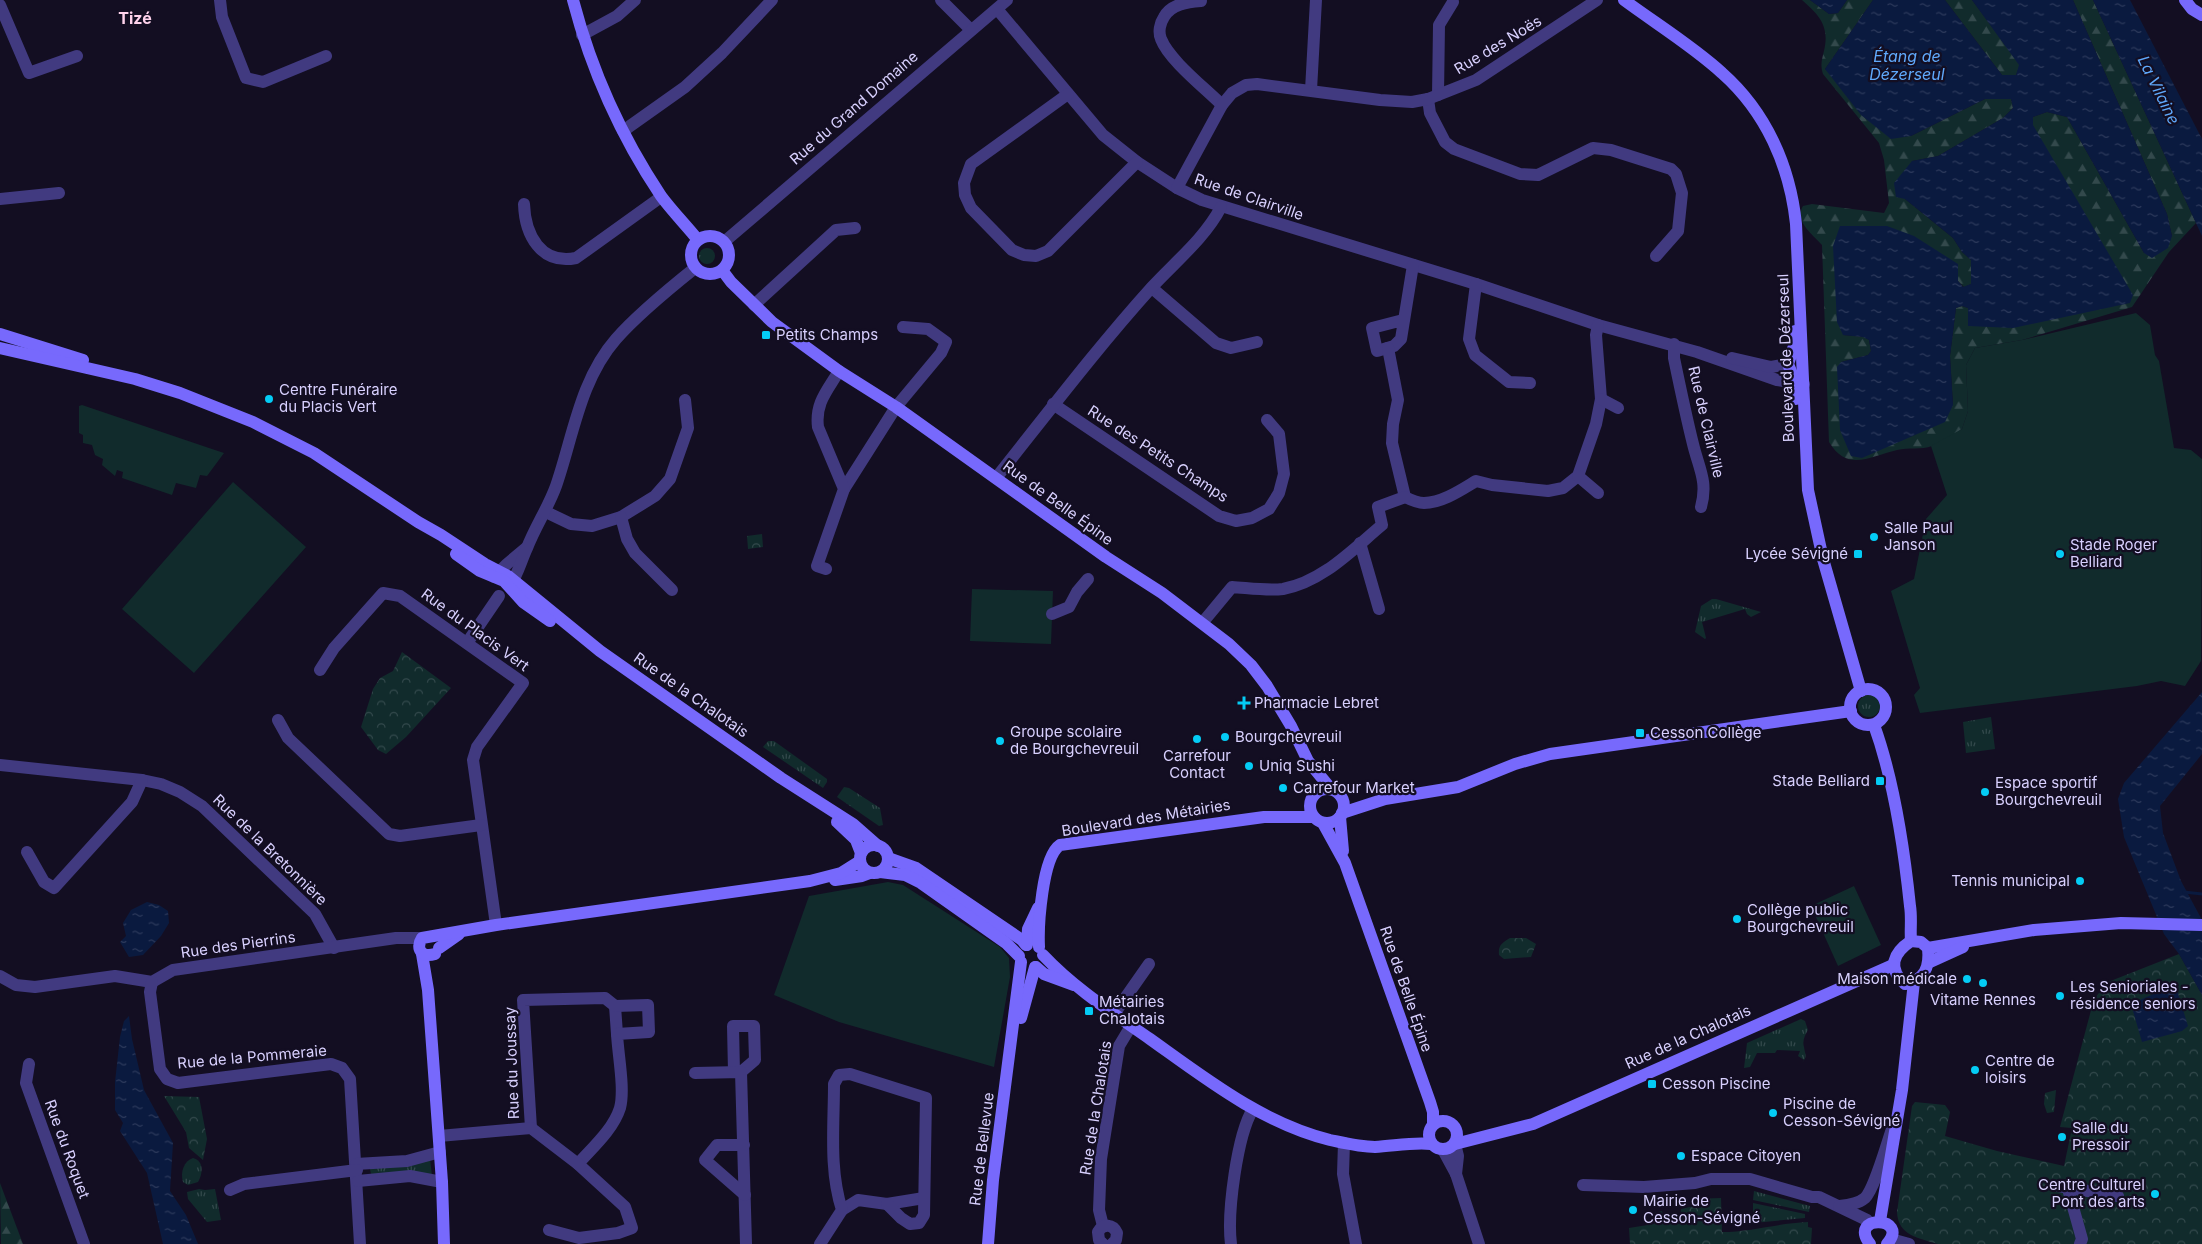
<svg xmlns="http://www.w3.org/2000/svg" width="2202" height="1244" viewBox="0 0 2202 1244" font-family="Inter,sans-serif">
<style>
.grass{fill:url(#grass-tufts)}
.forest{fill:url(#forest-firs)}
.park{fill:url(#park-crowns)}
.garden{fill:#112b2c}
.water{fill:url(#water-ripples)}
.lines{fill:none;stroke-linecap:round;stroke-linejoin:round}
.stream{stroke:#0a1a3f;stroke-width:3}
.street{stroke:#413a80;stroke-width:12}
.secondary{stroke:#7769fc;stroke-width:12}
.poi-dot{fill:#04ccf5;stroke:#130e22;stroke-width:2}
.labels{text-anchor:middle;stroke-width:4.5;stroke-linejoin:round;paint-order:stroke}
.street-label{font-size:15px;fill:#d8d0fe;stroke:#130e22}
.poi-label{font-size:15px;fill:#d8d0fe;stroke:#130e22;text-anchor:start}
.neighbourhood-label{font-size:16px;font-weight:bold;fill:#fed2eb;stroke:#130e22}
.water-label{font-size:16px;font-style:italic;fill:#60a9fc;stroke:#130e22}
</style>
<defs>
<pattern id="grass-tufts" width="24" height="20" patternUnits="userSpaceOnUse" patternTransform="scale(1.25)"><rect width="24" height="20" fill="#112b2c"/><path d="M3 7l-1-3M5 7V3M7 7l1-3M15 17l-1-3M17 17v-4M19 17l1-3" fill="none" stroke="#33494c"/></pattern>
<pattern id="forest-firs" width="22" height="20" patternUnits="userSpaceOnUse" patternTransform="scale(1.25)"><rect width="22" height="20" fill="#112b2c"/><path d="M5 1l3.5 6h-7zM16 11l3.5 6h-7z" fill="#33494c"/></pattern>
<pattern id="park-crowns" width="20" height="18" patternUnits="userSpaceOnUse" patternTransform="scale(1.25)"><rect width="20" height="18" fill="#112b2c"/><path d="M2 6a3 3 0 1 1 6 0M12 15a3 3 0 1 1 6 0" fill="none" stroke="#33494c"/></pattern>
<pattern id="water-ripples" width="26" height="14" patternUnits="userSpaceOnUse" patternTransform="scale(1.25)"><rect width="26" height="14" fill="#0a1a3f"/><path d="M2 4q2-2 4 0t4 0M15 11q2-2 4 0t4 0" fill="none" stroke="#2d3a5c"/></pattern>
</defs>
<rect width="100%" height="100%" fill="#130e22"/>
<g class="grass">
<circle cx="707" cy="256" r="8"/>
<polygon points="1712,599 1716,599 1761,612 1751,617 1747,614 1745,609 1702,622 1706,638 1705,639 1695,632 1701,606"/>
<circle cx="1869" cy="706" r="11"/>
<polygon points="1991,717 1995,749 1966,753 1963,722"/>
<polygon points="768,741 774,741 827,779 827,782 823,788 763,747"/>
<polygon points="844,787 849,788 880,808 883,825 879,826 837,797"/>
<path d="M1801,1019l4,2 3,9c-3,5 -6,11 -4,17 1,8 4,9 -2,16l2,-3 -6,-4 2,-5 -23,-1 -2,3h-18l-7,14 -6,1 3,-25z"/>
<path d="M193,1158c11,3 10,15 5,24l-10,3 -5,-3c-3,-10 1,-21 10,-24z"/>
<polygon points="430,1159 432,1176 371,1174 370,1169"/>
<polygon points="199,1189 205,1190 215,1189 221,1220 207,1222 188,1199 187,1192"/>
<polygon points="1754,1191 1810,1206 1809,1212 1753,1200"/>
<polygon points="1753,1203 1805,1214 1805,1218 1753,1223"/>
</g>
<g class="forest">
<path d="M1802,0h8l19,14 9,-1 9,-13h26l-48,69 86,67 74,-37h26l2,9 -10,10 -65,38 -26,5 -7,38 48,39 9,14 9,8v24l-7,3 -6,-6 -115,54 21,2 5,3 2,11 -3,4 -27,7 112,43 -3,-49 6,-48 6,-2 6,2 65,-183v-8l14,-5 20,5 77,136 28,-17 -5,-22 -94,-214h20l103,223 -27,29 -37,55 -110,33 -47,8 -9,17 2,46 -6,18c-9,6 -20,13 -30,17 -11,4 -24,1 -35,4 -27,6 -49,23 -68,-8l-7,-197c-10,-11 -28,-24 -19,-39l9,-2 72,9 5,-10 -5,-43 -5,-17 -56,-69c-3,-9 -1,-15 1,-23 6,-25 -5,-36 -22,-51z"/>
<polygon points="1945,0 1972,0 2020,65 2016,75 2002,75"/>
<polygon points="0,1183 23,1244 1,1244"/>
</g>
<g class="park">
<polygon points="762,534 763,547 748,549 747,536"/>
<polygon points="402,652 451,688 406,737 386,754 378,750 361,727 373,689 380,678 393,671"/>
<path d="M1510,938h16l10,6 -5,13 -27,2 -5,-4c-1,-10 3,-12 11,-17z"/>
<path d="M2179,954l23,41v249h-264c-19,-6 -40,-8 -41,-32l15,-106 3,-4 30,3 5,7 -5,24 52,15 67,15 8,-38 -12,-1 34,-128 14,-17z"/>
<polygon points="2056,1090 2054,1112 2047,1113 2044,1104 2045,1093"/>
<polygon points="164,1096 199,1097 207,1139 203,1160 189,1148 186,1132"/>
<path d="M1721,1198l1,34c29,0 57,-9 86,-10v5l4,1 -1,16h-181l-1,-16 25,-4v-11l8,-2 2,10 16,-3 1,-9 13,-3v-7z"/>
</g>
<g class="garden">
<polygon points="2136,313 2150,325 2155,355 2159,361 2174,448 2191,450 2202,459 2201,661 2185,686 2161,681 2137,686 1920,713 1914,695 1920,688 1891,591 1914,579 1926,519 1947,495 1931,446 1962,429 1968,411 1966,365 1975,348 2022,340"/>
<polygon points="82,405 209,448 224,453 207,476 200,475 196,488 176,483 172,495 122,478 123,472 117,470 115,476 102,465 103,459 95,455 92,445 83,443 83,435 79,433 79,406"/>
<polygon points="233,482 306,547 194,673 122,609"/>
<polygon points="972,589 1053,591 1051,644 970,641"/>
<polygon points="888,882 903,885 1000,947 1009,958 1010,977 994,1067 839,1022 774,995 809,896"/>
<polygon points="1854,886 1881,945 1838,966 1811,906"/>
</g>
<g class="water">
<polygon points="1810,0 1847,0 1838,13 1829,14"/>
<polygon points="1873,0 1945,0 2002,75 2016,75 2019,65 1972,0 2073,0 2167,214 2172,236 2168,248 2152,258 2144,253 2067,117 2047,112 2033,117 2033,125 2133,295 2130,303 2013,328 1968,326 1968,308 1962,306 1956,308 1950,356 1953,405 1945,422 1862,458 1851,456 1840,430 1837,367 1841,362 1868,355 1871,351 1869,340 1863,337 1843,335 1837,322 1833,246 1840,226 1887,226 1914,236 1958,264 1958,281 1963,287 1971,284 1971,260 1962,252 1953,238 1905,199 1896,197 1894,183 1912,161 1938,156 2003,118 2013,108 2011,99 1985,99 1911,136 1891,139 1861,115 1825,69"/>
<polygon points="2093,0 2130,0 2202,139 2202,236"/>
<polygon points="2202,692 2202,754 2160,806 2163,833 2181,881 2202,920 2202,995 2179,954 2164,934 2124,837 2118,799 2124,783"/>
<polygon points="147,902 159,905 168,911 169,923 161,936 143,955 129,957 120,942 126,936 123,923 131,910"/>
<polygon points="2167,988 2177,990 2188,1026 2182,1031 2142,1042 2131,1004"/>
<polygon points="129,1016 132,1039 144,1090 173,1143 170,1191 186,1215 198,1244 163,1244 147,1173 120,1131 123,1123 115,1110 115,1082 120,1037 124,1021"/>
</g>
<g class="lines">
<polyline class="stream" points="2184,892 2202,894"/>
<g class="street">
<polyline points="220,0 222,17 246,78 263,82 326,56"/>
<polyline points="941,0 971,30"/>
<path d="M1201,1c-13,1 -30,3 -37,16 -4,6 -6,15 -3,22 8,21 44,49 61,66"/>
<polyline points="0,5 29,73 77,56"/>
<polyline points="997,9 1103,135 1137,162 1177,188 1202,200 1476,284 1598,325 1697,352 1777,380 1804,384"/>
<polyline points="582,35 617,16 635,0"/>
<polyline points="1311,90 1316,0"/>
<polyline points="1068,94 971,164 964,183 965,195 971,208 1012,250 1024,255 1036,256 1048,251 1137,162"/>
<polyline points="1438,95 1439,25 1453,2"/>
<polyline points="1428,99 1430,113 1445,142 1454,149 1520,174 1538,175 1593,148 1611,150 1671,169 1676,174 1682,193 1678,231 1656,256"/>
<polyline points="623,131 685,87 722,53 772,0"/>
<polyline points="1177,188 1222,105 1232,93 1246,85 1257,84 1380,100 1412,102 1428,99 1476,80 1597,0"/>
<polyline points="0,199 59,193"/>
<path d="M524,204c1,31 17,61 52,54l85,-61"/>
<polyline points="724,242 1007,0"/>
<polyline points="1476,284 1469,339 1475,355 1509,382 1530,383"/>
<polyline points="1152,288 1216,343 1231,348 1257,342"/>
<polyline points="754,305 836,230 855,228"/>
<polyline points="1403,320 1372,328 1377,351 1394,346 1401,339 1413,265"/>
<path d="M1674,344v14c6,29 12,58 19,86 6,25 15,37 8,63"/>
<path d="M1388,348l10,52 -5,24 -1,19 13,54c6,3 12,6 19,6 18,0 37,-13 52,-22l16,4 56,6 15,-3 15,-12 18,-52 5,-25 -5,-64 2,-10"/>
<polyline points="1732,358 1771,367 1788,364"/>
<polyline points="1601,399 1618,408"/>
<polyline points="1053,404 1219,516 1236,521 1252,518 1269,509 1279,493 1284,474 1279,434 1267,420"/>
<polyline points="1578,476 1598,493"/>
<path d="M996,478c51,-64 101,-130 156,-191 23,-25 53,-49 69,-80"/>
<polyline points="844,489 896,407 941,353 946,342 928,329 903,327"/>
<polyline points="546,512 571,524 592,526 621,517 655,496 670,479 688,428 685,400"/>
<polyline points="621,517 627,539 635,553 672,590"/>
<polyline points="1360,543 1379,609"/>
<path d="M826,569l-9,-3 27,-77 -26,-62c-3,-24 9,-36 21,-56"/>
<polyline points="494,577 507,564 526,548"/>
<path d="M510,586c8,-12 11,-25 17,-38 8,-21 21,-40 29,-62 17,-49 24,-106 60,-147 21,-24 54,-51 79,-71"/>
<polyline points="1052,614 1069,607 1077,592 1088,579"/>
<path d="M1203,622l29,-35c16,1 35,4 51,2 39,-7 69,-39 99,-64l-4,-18 27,-10"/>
<polyline points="467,643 499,596"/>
<polyline points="320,670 334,648 383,593 400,596 523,683 477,747 473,760 496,925"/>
<polyline points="278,720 288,738 389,834 400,836 481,825"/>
<polyline points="0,765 142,780 161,784 180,792 202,806 315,914 334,948"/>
<polyline points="27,852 44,882 54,888 132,802 142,780"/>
<polyline points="0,976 16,985 35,987 115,976 152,982 173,970 396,938 422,938"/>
<polyline points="152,982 150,992 160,1069 167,1079 178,1083 331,1064 342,1068 350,1079 360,1244"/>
<polyline points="615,1006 617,1034"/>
<polyline points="1114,1014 1149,964"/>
<polyline points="29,1064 26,1083 84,1244"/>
<polyline points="734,1072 733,1026 754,1026 755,1060 741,1072"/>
<polyline points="695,1073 741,1072 746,1244"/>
<path d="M531,1128l-8,-128 82,-2 10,8 33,-1 1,27 -32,2c1,21 8,55 3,74 -7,22 -28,40 -42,56"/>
<polyline points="439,1136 531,1128 578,1164 625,1207 632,1228 618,1233 579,1238 549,1230"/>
<polyline points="1344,1143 1343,1174 1356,1244"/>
<polyline points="1455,1144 1458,1156 1456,1174"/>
<polyline points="744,1145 717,1145 705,1160 745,1195"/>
<polyline points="1443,1150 1456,1174 1479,1244"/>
<polyline points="356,1164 407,1161 440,1152"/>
<polyline points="358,1181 410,1176 442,1182"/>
<polyline points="1583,1185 1644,1187 1695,1183 1711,1179 1750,1179 1812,1197 1819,1197 1867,1220 1870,1224"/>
<polyline points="2058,1186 2118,1196"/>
<polyline points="2068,1189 2082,1239 2080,1244"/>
<polyline points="230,1190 244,1184 357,1170"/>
<path d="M1839,1206c9,-1 19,-2 26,-8 10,-10 22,-56 28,-72"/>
<polyline points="842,1210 858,1200 887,1204 924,1198"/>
<polyline points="1103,1226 1099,1210 1101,1159 1119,1046 1131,1026"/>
<polyline points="1891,1239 1909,1244"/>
<path d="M820,1244l22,-34c-13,-40 -8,-84 -8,-126l5,-9 11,-1 76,24 -2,117 -5,8 -9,1 -9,-6 -14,-14"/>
<path d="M1103,1244l-4,-4 -1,-8c5,-9 15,-8 19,1l-1,7 -4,4"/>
<path d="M1231,1244c-4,-31 6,-109 22,-135"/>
</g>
<g class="secondary">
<path d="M573,0c18,69 48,136 88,196 11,15 25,29 37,44"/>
<path d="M1624,0c31,23 70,47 98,73 44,39 68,93 74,151l12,266 15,69 38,132"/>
<polyline points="2185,0 2192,9 2202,15"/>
<circle cx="710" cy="255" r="19"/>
<polyline points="722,270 731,282 772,322 839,371 896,407 1106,557 1162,593 1229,644 1251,665 1267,686 1291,726 1308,761 1331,789"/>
<polyline points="1795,331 1795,343 1788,364 1796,384 1796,399"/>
<polyline points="0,334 83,360"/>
<polyline points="0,348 135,379 180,393 253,422 314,453 418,522 441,535 485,564 508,576 600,651 781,778 853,824 878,846"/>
<polyline points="456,554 480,571 504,581 523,602 550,621"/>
<circle cx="1868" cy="707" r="18"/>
<path d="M1874,725c20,55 30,123 36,181 2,12 0,24 1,35"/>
<circle cx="1327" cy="806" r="17"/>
<polyline points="1342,813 1385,799 1458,787 1515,764 1550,754 1851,711"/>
<polyline points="1340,817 1343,851"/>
<polyline points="837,822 856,840 861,853"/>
<polyline points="1323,823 1345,863 1430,1102 1433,1112 1433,1125"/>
<circle cx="874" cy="859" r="14"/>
<polyline points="888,858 916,868 1022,940 1026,945"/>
<polyline points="880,872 905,875 921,883 1006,943 1019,956"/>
<polyline points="835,880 862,876 870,873"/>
<path d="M1911,941l10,1 7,6c2,19 -3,32 -23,36 -18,-16 -12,-31 6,-43z"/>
<polyline points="1027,945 1028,929 1038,908"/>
<path d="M1039,947c-1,-21 3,-90 21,-102l204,-28h49"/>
<polyline points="439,948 459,934"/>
<polyline points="1928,948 2034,930 2121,923 2202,925"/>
<polyline points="422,954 428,990 442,1182 444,1244"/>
<path d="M435,954c-13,4 -20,-5 -13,-16l74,-13 314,-44 31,-8 19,-12"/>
<path d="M1043,955c31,33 70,58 107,84 56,40 112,84 180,101 14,3 30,7 45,7 19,-1 38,-5 56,-3"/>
<polyline points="1930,962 1963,947"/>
<polyline points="1036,967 1044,974 1074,985"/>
<polyline points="1021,1018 1035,967"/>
<circle cx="1443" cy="1135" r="14"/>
<polyline points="1455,1144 1533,1124 1893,965"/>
<polyline points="1880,1221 1902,1090 1914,982"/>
<polyline points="988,1244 993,1180 1021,962"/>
<path d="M1870,1244c-23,-30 41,-28 17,0"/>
</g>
</g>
<g class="poi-dot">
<rect x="761" y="330" width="10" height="10" rx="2.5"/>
<circle cx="269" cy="399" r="5"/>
<circle cx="1874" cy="537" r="5"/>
<rect x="1853" y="549" width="10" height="10" rx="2.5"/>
<circle cx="2060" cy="554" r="5"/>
<path d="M1241.5 695.5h5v5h5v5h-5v5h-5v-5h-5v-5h5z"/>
<rect x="1635" y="728" width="10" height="10" rx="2.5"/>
<circle cx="1225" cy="737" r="5"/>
<circle cx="1197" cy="739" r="5"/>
<circle cx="1000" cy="741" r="5"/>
<circle cx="1249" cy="766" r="5"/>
<rect x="1875" y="776" width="10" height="10" rx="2.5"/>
<circle cx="1283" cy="788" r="5"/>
<circle cx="1985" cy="792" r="5"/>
<circle cx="2080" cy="881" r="5"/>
<circle cx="1737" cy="919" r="5"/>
<circle cx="1967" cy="979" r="5"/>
<circle cx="1983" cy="983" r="5"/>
<circle cx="2060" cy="996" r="5"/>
<rect x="1084" y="1006" width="10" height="10" rx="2.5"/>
<circle cx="1975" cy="1070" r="5"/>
<rect x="1647" y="1079" width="10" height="10" rx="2.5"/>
<circle cx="1773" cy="1113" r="5"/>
<circle cx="2062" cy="1137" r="5"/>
<circle cx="1681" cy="1156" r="5"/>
<circle cx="2155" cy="1194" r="5"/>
<circle cx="1633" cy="1210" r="5"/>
</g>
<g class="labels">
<g class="street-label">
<text transform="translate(1498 45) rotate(-31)" y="5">Rue des Noës</text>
<text transform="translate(854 108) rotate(-41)" y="5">Rue du Grand Domaine</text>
<text transform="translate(1249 197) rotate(19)" y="5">Rue de Clairville</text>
<text transform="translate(1786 358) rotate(-92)" y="5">Boulevard de Dézerseul</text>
<text transform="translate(1706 422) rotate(77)" y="5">Rue de Clairville</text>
<text transform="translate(1158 454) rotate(33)" y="5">Rue des Petits Champs</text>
<text transform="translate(1058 503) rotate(36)" y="5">Rue de Belle Épine</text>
<text transform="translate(475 630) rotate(36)" y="5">Rue du Placis Vert</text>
<text transform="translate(691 695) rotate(35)" y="5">Rue de la Chalotais</text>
<text transform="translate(1146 818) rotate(-9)" y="5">Boulevard des Métairies</text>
<text transform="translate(270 850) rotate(44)" y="5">Rue de la Bretonnière</text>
<text transform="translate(238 945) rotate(-8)" y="5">Rue des Pierrins</text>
<text transform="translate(1406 989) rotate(71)" y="5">Rue de Belle Épine</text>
<text transform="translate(1688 1037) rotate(-24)" y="5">Rue de la Chalotais</text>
<text transform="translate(252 1057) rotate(-5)" y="5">Rue de la Pommeraie</text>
<text transform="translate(512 1063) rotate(-92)" y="5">Rue du Joussay</text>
<text transform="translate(1096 1108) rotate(-81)" y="5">Rue de la Chalotais</text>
<text transform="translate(67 1149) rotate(70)" y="5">Rue du Roquet</text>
<text transform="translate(982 1149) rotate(-83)" y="5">Rue de Bellevue</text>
</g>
<g class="poi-label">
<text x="776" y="340">Petits Champs</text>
<text x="279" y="395">Centre Funéraire<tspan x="279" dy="17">du Placis Vert</tspan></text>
<text x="1884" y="533">Salle Paul<tspan x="1884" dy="17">Janson</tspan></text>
<text x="2070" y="550">Stade Roger<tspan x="2070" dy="17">Belliard</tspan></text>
<text x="1848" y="559" text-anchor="end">Lycée Sévigné</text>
<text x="1254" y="708">Pharmacie Lebret</text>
<text x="1010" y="737">Groupe scolaire<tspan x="1010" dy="17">de Bourgchevreuil</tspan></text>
<text x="1650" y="738">Cesson Collège</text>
<text x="1235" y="742">Bourgchevreuil</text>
<text x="1197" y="761" text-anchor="middle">Carrefour<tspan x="1197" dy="17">Contact</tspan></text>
<text x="1259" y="771">Uniq Sushi</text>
<text x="1870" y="786" text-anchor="end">Stade Belliard</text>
<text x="1995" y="788">Espace sportif<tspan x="1995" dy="17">Bourgchevreuil</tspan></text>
<text x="1293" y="793">Carrefour Market</text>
<text x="2070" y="886" text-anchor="end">Tennis municipal</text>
<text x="1747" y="915">Collège public<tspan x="1747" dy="17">Bourgchevreuil</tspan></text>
<text x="1957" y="984" text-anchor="end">Maison médicale</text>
<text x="2070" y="992">Les Senioriales -<tspan x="2070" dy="17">résidence seniors</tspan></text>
<text x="1983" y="1005" text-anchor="middle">Vitame Rennes</text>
<text x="1099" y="1007">Métairies<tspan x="1099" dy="17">Chalotais</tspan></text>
<text x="1985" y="1066">Centre de<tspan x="1985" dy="17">loisirs</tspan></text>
<text x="1662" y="1089">Cesson Piscine</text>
<text x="1783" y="1109">Piscine de<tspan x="1783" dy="17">Cesson-Sévigné</tspan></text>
<text x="2072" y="1133">Salle du<tspan x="2072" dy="17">Pressoir</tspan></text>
<text x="1691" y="1161">Espace Citoyen</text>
<text x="2145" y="1190" text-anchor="end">Centre Culturel<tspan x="2145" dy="17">Pont des arts</tspan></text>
<text x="1643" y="1206">Mairie de<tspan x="1643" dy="17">Cesson-Sévigné</tspan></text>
</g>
<g class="neighbourhood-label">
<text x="135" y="24">Tizé</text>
</g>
<g class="water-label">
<text x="1907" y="62">Étang de<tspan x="1907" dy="18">Dézerseul</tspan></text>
<text transform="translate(2159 90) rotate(64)" y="6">La Vilaine</text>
</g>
</g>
</svg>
